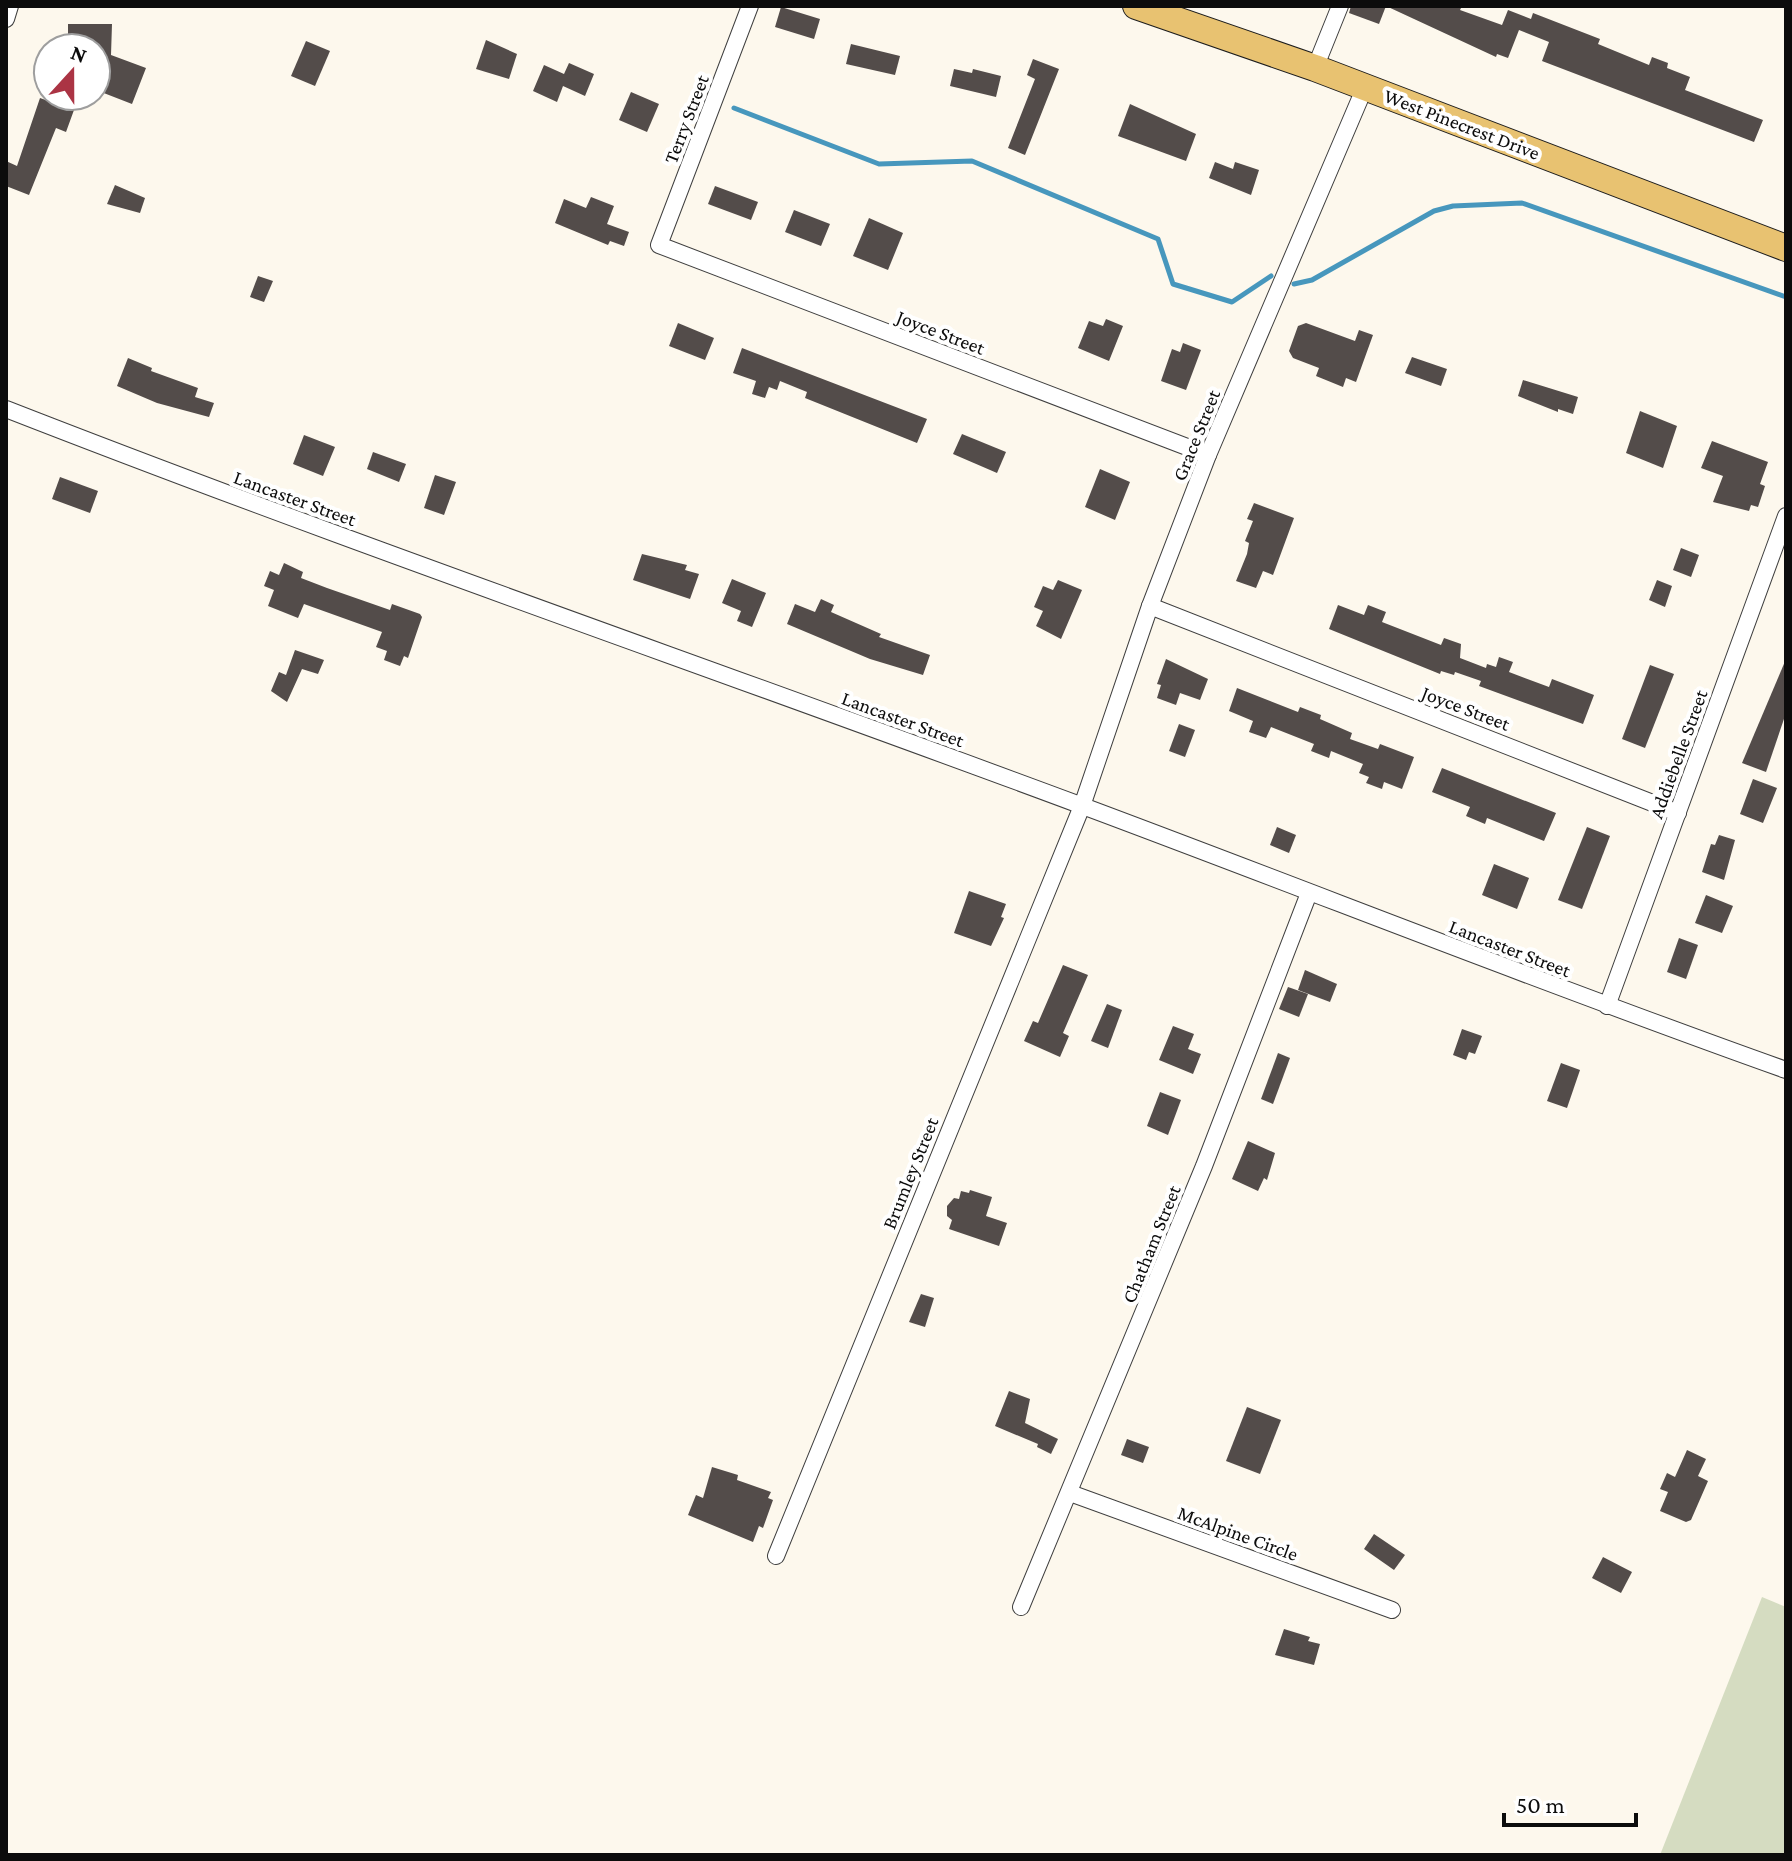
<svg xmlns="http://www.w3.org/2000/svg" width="1792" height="1861" viewBox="0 0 1792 1861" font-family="'Crimson Pro',serif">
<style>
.cemetery{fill:#d5dcc1}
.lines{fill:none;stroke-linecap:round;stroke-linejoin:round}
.stream{stroke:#4797bd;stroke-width:5}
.building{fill:#534c4a}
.street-casing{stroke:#3f3f3f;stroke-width:18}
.primary-casing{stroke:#1d1d1d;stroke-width:28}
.street{stroke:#fff;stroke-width:16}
.primary{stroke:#e8c271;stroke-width:26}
.labels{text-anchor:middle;stroke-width:8;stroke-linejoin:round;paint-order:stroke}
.street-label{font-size:20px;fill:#0c0c0c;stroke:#fff}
</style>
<rect width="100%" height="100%" fill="#fdf8ed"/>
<polygon class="cemetery" points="1762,1597 1786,1607 1786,1855 1660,1855"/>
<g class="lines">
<g class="stream">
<polyline points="734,108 879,164 972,161 1158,239 1173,284 1232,302 1271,276"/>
<polyline points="1294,284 1312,280 1434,211 1453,206 1522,203 1786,297"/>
</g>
</g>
<g class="building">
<polygon points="1351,6 1386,6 1379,24 1349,13"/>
<polygon points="1386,6 1462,6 1460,10 1502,25 1508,10 1531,19 1533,13 1600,39 1598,44 1649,65 1652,57 1668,63 1667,68 1690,77 1685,90 1763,120 1754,142 1542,61 1549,42 1519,30 1508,58 1497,54 1496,57"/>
<polygon points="781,7 820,19 814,39 775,27"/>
<polygon points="68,24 112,24 111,55 146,68 132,104 96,90 96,48 68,48"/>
<polygon points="486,40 517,54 509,79 476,69"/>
<polygon points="306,41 330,51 315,86 291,76"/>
<polygon points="851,44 900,56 895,75 846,64"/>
<polygon points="1033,59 1059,69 1025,155 1008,148 1035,79 1027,75"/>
<polygon points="569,63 594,74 585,96 563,86 557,102 533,91 544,65 564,74"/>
<polygon points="954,69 972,73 973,69 1001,76 996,97 950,86"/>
<polygon points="631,92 659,104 647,132 619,120"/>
<polygon points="40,98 74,110 66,132 56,128 29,195 6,186 6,161 17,166"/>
<polygon points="1130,104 1196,134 1186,161 1118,136"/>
<polygon points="1215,162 1233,169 1235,162 1259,170 1251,195 1209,178"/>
<polygon points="115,185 145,198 140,213 107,204"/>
<polygon points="715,186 758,202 751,220 708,204"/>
<polygon points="591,197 614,206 607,224 629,232 624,246 610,241 608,245 555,223 564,199 586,208"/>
<polygon points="794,210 830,224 821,246 785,232"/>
<polygon points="869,218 903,233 888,270 853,256"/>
<polygon points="258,276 273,281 264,302 250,297"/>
<polygon points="1106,319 1123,326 1109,361 1078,348 1089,321 1103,326"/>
<polygon points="678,323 714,338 705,360 669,346"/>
<polygon points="1306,323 1355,341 1359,330 1373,335 1356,382 1346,378 1343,387 1316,376 1319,368 1293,358 1289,351 1298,326"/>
<polygon points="1183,343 1201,350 1186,390 1161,381 1172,349 1180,352"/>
<polygon points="742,348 927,419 917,443 805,398 807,392 780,381 777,390 769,387 765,398 752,394 756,381 733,373"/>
<polygon points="1412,357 1447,369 1441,386 1405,373"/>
<polygon points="128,358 152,368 151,371 198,388 195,397 214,403 209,417 157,403 117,386"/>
<polygon points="1523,380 1578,397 1573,414 1558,409 1558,412 1518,396"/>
<polygon points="1640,411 1677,426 1663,468 1626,453"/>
<polygon points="962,434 1006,452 997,473 953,454"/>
<polygon points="304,435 335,447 323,476 293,464"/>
<polygon points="1712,441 1768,462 1760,484 1765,486 1758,507 1751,505 1749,511 1713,502 1723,476 1701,468"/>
<polygon points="373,452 406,464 399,482 367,469"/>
<polygon points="1100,469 1130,482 1115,520 1085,507"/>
<polygon points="435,475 456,482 444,515 424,508"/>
<polygon points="60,477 98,491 90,513 52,499"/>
<polygon points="1254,503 1294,518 1273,575 1263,571 1256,588 1236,581 1247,554 1249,543 1245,541 1253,521 1247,519"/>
<polygon points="1681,548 1699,555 1691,577 1673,570"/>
<polygon points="642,554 687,565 685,570 699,574 690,599 633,580"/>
<polygon points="284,563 303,572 301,578 327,588 390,610 392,604 420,614 422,617 408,658 404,656 400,666 384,660 387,651 376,647 382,632 304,604 298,618 268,606 274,590 264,586 270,571 279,575"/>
<polygon points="732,579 766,593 752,627 737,621 741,611 722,603"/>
<polygon points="1058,580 1082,590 1061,639 1036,626 1043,611 1034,607 1043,586 1053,590"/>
<polygon points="1657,580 1672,586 1665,607 1649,600"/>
<polygon points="821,599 834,605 831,612 881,634 879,637 930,655 923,675 870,659 787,624 795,604 815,612"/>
<polygon points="1338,605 1364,615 1368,605 1386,612 1382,622 1441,645 1444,638 1461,644 1460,658 1486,668 1487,664 1496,667 1499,657 1513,662 1509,672 1549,687 1552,679 1594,695 1583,724 1479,686 1481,681 1455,672 1454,675 1441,671 1440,674 1329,629"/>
<polygon points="295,650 324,660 318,674 302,669 287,702 271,691 279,672 286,675"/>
<polygon points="1166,659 1208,679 1200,700 1180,693 1176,705 1157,698 1161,685 1157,684"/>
<polygon points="1786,659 1786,713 1766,772 1742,763"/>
<polygon points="1650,665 1674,674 1645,748 1622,739"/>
<polygon points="1237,688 1298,712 1300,707 1321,715 1320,719 1352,733 1350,739 1378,749 1380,744 1414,757 1402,789 1384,782 1382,789 1366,783 1369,777 1359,773 1363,764 1331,751 1329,758 1311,751 1314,744 1271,727 1266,738 1249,732 1253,721 1229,711"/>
<polygon points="1179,724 1195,730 1185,757 1169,751"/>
<polygon points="1442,768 1556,813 1544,841 1487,818 1485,824 1466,816 1470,807 1432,792"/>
<polygon points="1753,779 1777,788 1763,823 1740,814"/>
<polygon points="1277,827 1296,835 1289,853 1270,845"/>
<polygon points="1587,827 1610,836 1582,909 1558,900"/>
<polygon points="1719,835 1735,840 1724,880 1702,872 1711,844 1715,845"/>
<polygon points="1494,864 1529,878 1517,909 1482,895"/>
<polygon points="969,891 1006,904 1001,917 1004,918 991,946 954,933"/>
<polygon points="1706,895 1733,906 1722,933 1695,923"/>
<polygon points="1679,938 1698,945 1686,979 1667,972"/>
<polygon points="1063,965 1088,975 1063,1033 1069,1036 1060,1057 1024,1041 1033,1021 1038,1023"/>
<polygon points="1305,970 1337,984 1330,1002 1298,990"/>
<polygon points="1288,987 1308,994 1299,1017 1279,1009"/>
<polygon points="1107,1004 1122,1010 1108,1048 1091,1041"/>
<polygon points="1173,1026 1194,1034 1188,1049 1201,1054 1193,1074 1159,1060"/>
<polygon points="1462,1029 1482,1036 1475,1054 1469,1052 1466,1060 1453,1055"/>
<polygon points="1278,1053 1290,1058 1273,1104 1261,1099"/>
<polygon points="1561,1063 1580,1070 1567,1108 1547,1101"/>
<polygon points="1160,1092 1181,1100 1168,1135 1147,1126"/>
<polygon points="1248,1141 1275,1153 1267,1180 1264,1178 1258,1191 1232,1179"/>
<polygon points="970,1190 992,1197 986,1216 1007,1223 999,1246 949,1229 952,1220 947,1216 947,1206 954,1198 959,1199 961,1191 969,1193"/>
<polygon points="921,1294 934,1298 925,1327 909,1322"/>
<polygon points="1009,1391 1030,1399 1025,1423 1058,1439 1051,1454 1037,1447 1038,1444 995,1426"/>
<polygon points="1247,1407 1281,1420 1260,1474 1226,1461"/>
<polygon points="1127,1439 1149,1447 1143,1463 1121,1455"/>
<polygon points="1687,1450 1706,1459 1698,1476 1708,1481 1691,1520 1686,1522 1660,1511 1668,1492 1660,1489 1667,1473 1675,1477"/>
<polygon points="712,1467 738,1475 737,1480 771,1492 768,1498 773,1500 763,1528 759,1526 753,1542 688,1515 696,1495 703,1498"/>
<polygon points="1374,1534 1405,1555 1394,1570 1364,1549"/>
<polygon points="1603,1557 1632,1572 1621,1593 1592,1578"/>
<polygon points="1284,1629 1310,1637 1308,1641 1320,1644 1314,1665 1275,1655"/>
</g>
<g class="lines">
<g class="street-casing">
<g id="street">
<polyline points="750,6 659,245 1208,455"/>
<polyline points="6,19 10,6"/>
<polyline points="1315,68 1340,6"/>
<path d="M6,409c356,139 717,263 1074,396 236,88 469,181 706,265"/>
<polyline points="1150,606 1678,813"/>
<polyline points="1607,1006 1786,516"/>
<polyline points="1070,1493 1392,1610"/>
<polyline points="776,1556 1082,806 1150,606 1208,455 1365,87"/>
<polyline points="1021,1607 1204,1166 1309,893"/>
</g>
</g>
<g class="primary-casing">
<polyline id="primary" points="1136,6 1315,68 1786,248"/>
</g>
<use href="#street" class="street"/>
<use href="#primary" class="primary"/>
</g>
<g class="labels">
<g class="street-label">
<text transform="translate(686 119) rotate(-69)" y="7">Terry Street</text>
<text transform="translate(1462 124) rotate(21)" y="7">West Pinecrest Drive</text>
<text transform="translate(941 332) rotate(21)" y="7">Joyce Street</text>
<text transform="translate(1196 435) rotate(-68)" y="7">Grace Street</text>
<text transform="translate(295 498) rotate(20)" y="7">Lancaster Street</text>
<text transform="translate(1466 708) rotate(21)" y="7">Joyce Street</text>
<text transform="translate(903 719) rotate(20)" y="7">Lancaster Street</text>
<text transform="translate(1678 754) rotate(-70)" y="7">Addiebelle Street</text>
<text transform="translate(1510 948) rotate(21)" y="7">Lancaster Street</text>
<text transform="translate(910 1173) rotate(-68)" y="7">Brumley Street</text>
<text transform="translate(1151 1244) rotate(-68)" y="7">Chatham Street</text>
<text transform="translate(1238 1533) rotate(20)" y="7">McAlpine Circle</text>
</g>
</g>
<rect width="1792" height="1861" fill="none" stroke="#0c0c0c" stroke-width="16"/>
<g transform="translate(72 72) rotate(21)"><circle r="38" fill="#ffffff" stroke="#9e9e9e" stroke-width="2"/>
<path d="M0-6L14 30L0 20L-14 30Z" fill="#ab3444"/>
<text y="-12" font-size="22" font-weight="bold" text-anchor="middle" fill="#0c0c0c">N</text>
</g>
<path d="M1504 1813v12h132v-12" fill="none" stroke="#0c0c0c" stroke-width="4"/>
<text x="1516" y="1813" font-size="24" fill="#0c0c0c" stroke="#ffffff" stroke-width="6" paint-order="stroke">50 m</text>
</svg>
